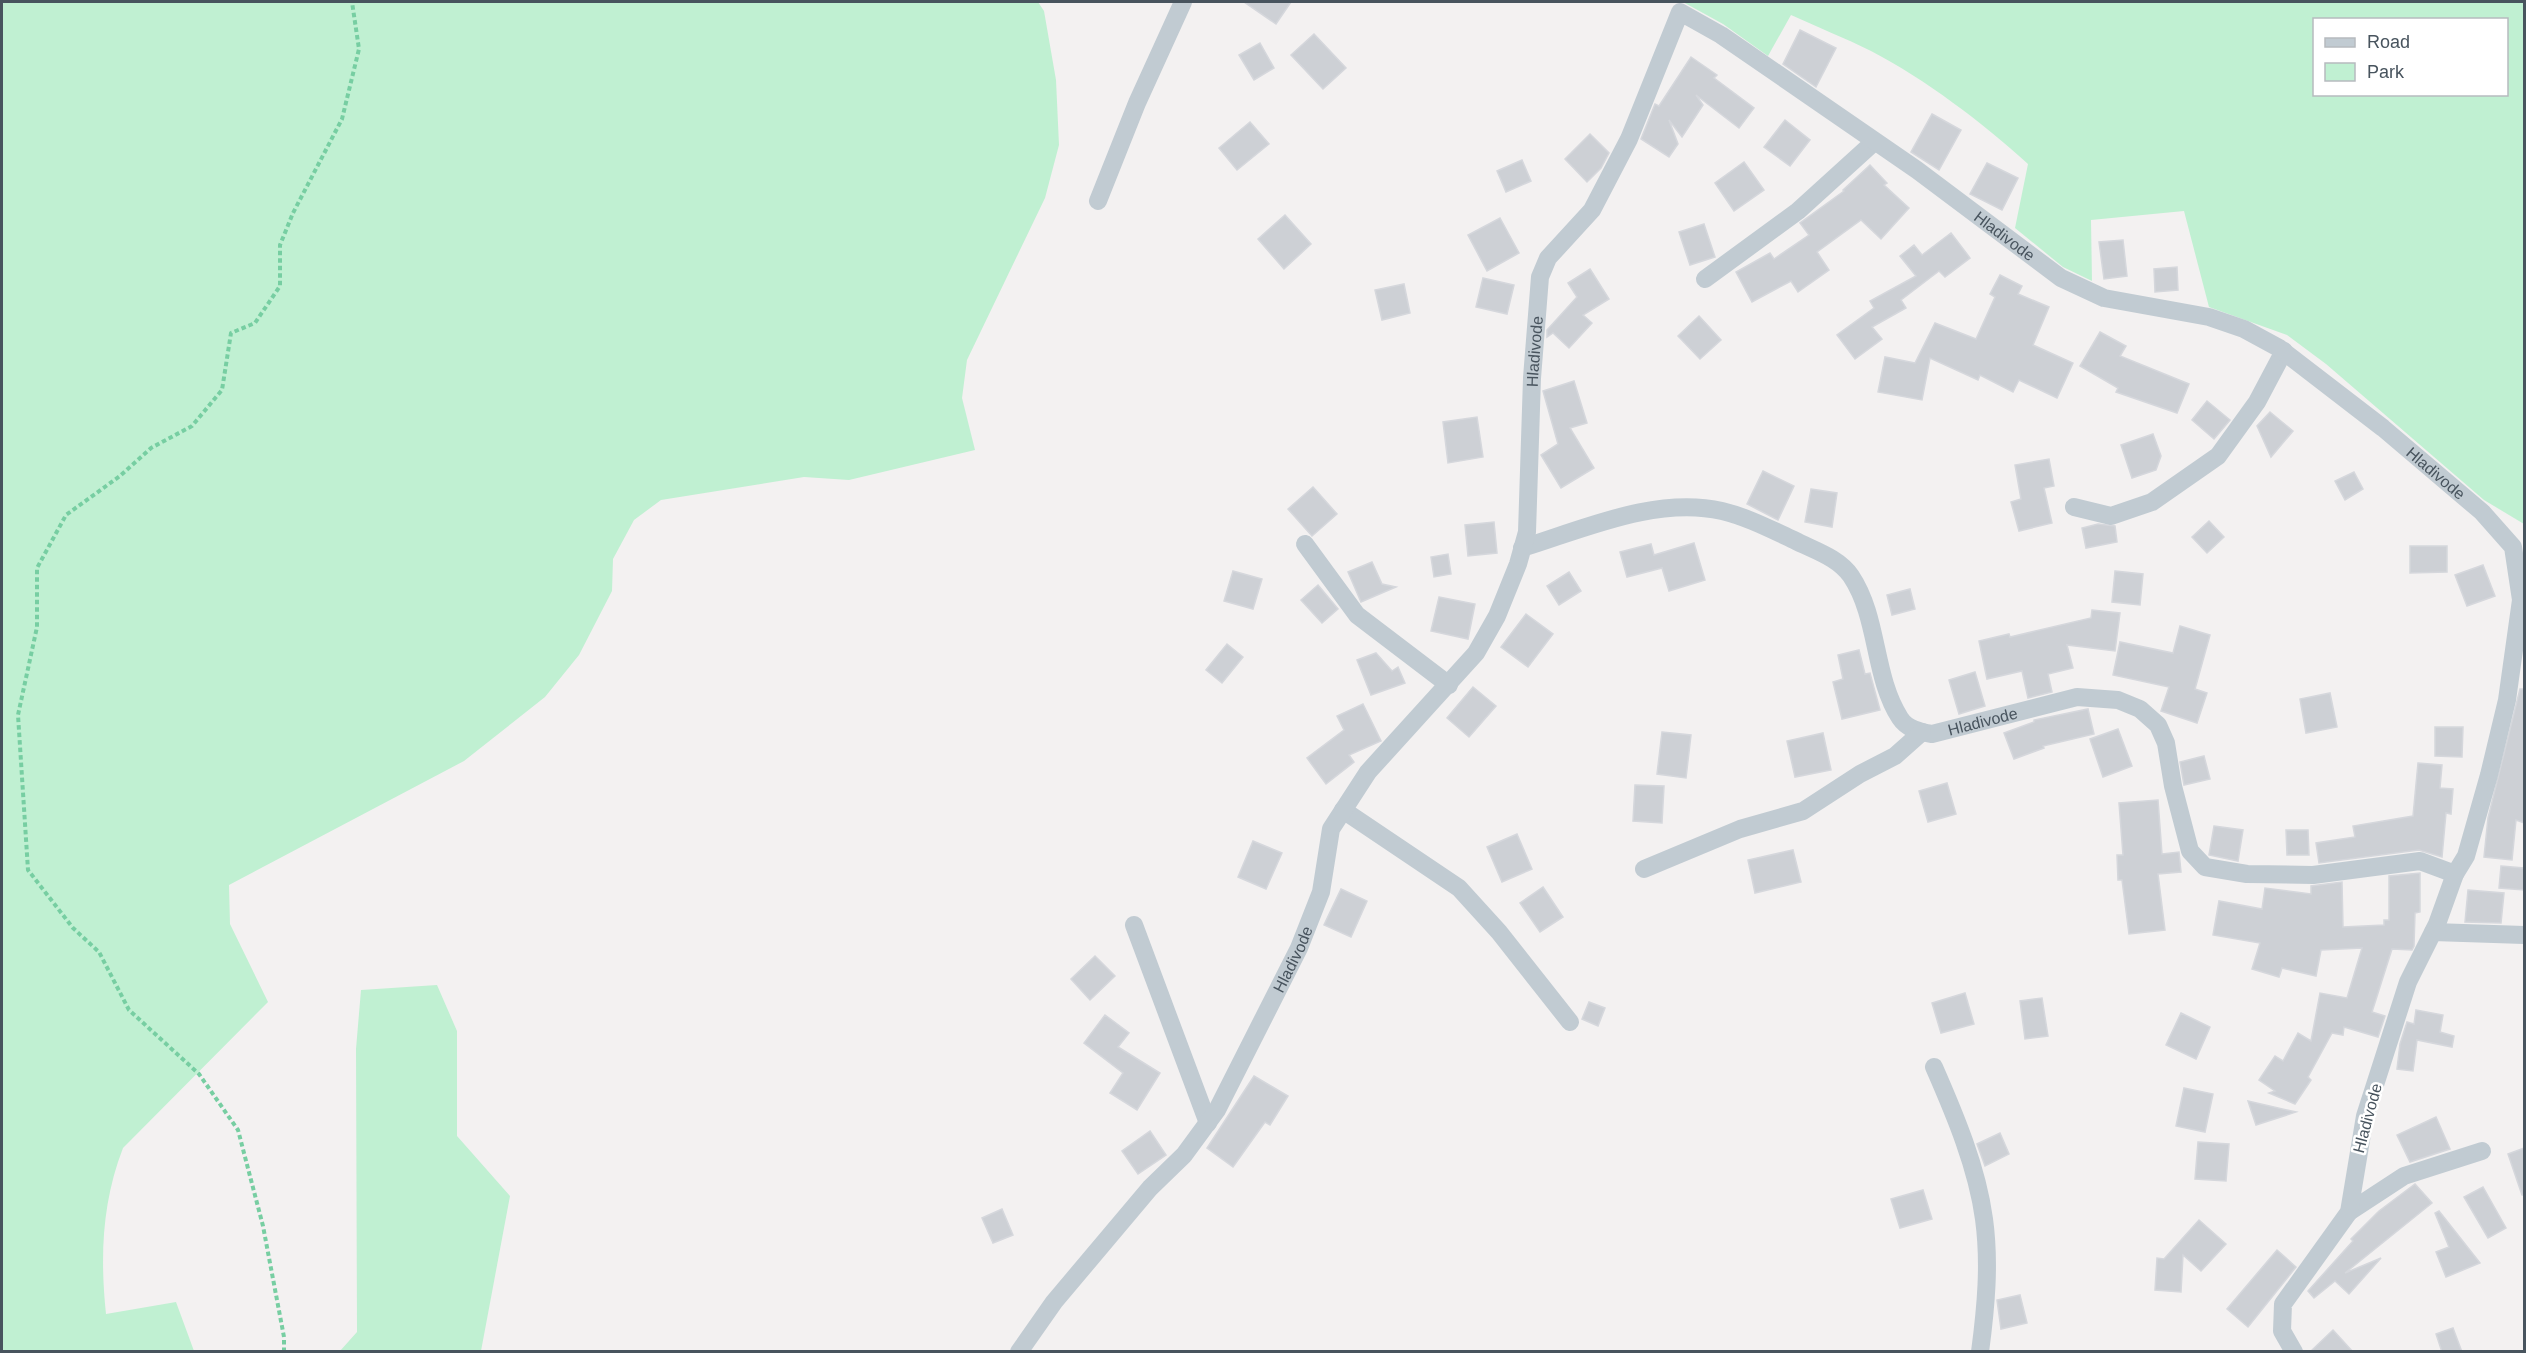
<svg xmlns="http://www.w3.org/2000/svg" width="2526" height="1353" viewBox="0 0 2526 1353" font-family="Helvetica,sans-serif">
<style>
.green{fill:#c0f0d2;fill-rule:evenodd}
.building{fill:#cdd0d5;stroke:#d5d7dc;stroke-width:1.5}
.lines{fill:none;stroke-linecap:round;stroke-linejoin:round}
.path{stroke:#77cea2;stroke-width:4;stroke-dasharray:4.5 3;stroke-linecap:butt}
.minor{stroke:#c1cbd2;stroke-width:18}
.labels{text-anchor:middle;stroke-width:5;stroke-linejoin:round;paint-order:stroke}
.street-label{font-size:16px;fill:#48545e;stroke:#fff}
</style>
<rect width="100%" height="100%" fill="#f3f1f1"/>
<g class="green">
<path d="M2,2h1036l6,9 12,69 3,65 -14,53 -78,162 -5,38 13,52 -126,30 -45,-3 -143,23 -27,20 -21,39 -1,32 -33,64 -34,42 -81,64 -235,124 1,39 38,78 -145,146c-21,54 -23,109 -17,166l70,-12 18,49h-192z"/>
<path d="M1683,2h841v522l-40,-24 -158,-136 -39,-29 -78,-28 -25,-96 -93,9 1,61 -29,-14 -48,-39 13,-64c-45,-41 -103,-85 -157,-113 -26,-13 -54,-24 -80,-36l-23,41 -45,-32zM2314,20h192v74h-192z"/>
<polygon points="437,985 457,1031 457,1136 510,1196 481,1351 340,1351 357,1332 356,1049 361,990"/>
</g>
<g class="building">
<polygon points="1244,2 1291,2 1276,24"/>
<polygon points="1800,30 1836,48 1816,87 1783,64"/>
<polygon points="1314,34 1346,68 1323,89 1291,55"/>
<polygon points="1260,43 1274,68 1254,80 1239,55"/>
<polygon points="1691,57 1717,75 1714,78 1754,108 1739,128 1696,95 1703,105 1682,137 1669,120 1678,144 1669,157 1641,139 1655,104 1659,106"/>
<polygon points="1932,114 1961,130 1939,170 1911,152"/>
<polygon points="1785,120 1810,140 1790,166 1764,147"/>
<polygon points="1250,122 1269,144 1237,170 1219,148"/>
<polygon points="1590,134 1609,153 1601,168 1587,182 1565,159"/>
<polygon points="1522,160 1531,181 1506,192 1497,171"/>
<polygon points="1744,162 1764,190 1734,211 1715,183"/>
<polygon points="1987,163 2018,178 2002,210 1970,194"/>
<polygon points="1870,165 1887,183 1884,185 1909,208 1881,239 1861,220 1817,252 1829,270 1798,292 1791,281 1752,302 1736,272 1770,253 1774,259 1809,235 1800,223 1844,191 1843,190"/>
<polygon points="1285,215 1311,244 1284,269 1258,239"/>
<polygon points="1500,218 1519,253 1487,271 1468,235"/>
<polygon points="1704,224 1715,257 1690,265 1679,232"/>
<polygon points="1951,233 1970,258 1945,277 1939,271 1901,300 1906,308 1872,327 1882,339 1855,359 1837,335 1874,308 1870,301 1916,276 1900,256 1914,245 1922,255"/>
<polygon points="2123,240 2127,276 2104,279 2099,242"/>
<polygon points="2177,267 2178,290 2155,292 2154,269"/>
<polygon points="1590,269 1609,299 1583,315 1592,323 1569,348 1553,333 1547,337 1547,330 1577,297 1568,283"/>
<polygon points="2000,275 2022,286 2018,294 2049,307 2033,345 2073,363 2057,398 2019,380 2013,392 1980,375 1978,380 1930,358 1922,400 1878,392 1885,357 1915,363 1935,323 1976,339 1995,297 1990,294"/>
<polygon points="1483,278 1514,285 1507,314 1476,307"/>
<polygon points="1404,284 1410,313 1382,320 1375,290"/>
<polygon points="1699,316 1721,340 1700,359 1678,336"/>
<polygon points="2100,332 2126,346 2120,356 2189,384 2177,413 2116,392 2118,388 2080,366"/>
<polygon points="1574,381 1587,423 1570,428 1594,468 1561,488 1541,455 1558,444 1543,391"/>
<polygon points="2207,401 2230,420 2214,439 2192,420"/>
<polygon points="2270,412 2293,431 2271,457 2257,426"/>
<polygon points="1477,417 1483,457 1448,463 1443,422"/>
<polygon points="2153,434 2161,456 2156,470 2132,478 2121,445"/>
<polygon points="2049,459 2054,486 2044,488 2052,523 2019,531 2011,502 2021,499 2015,465"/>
<polygon points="1763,471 1794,486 1778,520 1747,504"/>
<polygon points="2354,472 2363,489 2345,500 2335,481"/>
<polygon points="1313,487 1337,514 1312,536 1288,509"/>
<polygon points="1811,489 1837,493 1832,527 1805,522"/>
<polygon points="2209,521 2224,537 2207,553 2192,537"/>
<polygon points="1494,522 1497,553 1468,556 1465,525"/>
<polygon points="2098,524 2115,526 2117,542 2086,548 2082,528"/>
<polygon points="1694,543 1705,580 1669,591 1662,568 1627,577 1620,552 1651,544 1654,555"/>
<polygon points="2410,546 2447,546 2447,572 2410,573"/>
<polygon points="1448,554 1451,574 1434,577 1431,557"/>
<polygon points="1372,562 1382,584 1396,587 1361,602 1348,572"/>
<polygon points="2483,565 2495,596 2467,606 2455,575"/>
<polygon points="1233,571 1262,579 1253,609 1224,601"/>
<polygon points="2115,571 2143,574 2140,605 2112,602"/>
<polygon points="1569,572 1581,591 1559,605 1547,586"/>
<polygon points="1318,585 1338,609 1322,623 1301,600"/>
<polygon points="1910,589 1915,609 1892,615 1887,595"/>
<polygon points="1439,597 1475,604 1468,639 1431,631"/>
<polygon points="2092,610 2120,613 2115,651 2067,645 2073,668 2048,674 2052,692 2028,698 2022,671 1987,679 1979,641 2009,634 2010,637 2091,618"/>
<polygon points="1526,614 1553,634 1528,667 1501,647"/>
<polygon points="2180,626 2210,635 2195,689 2207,693 2197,723 2161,711 2169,687 2113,675 2120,642 2173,653"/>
<polygon points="1227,644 1243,657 1222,683 1206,670"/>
<polygon points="1859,650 1865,674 1870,673 1880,710 1842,719 1833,682 1843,679 1838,655"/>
<polygon points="1376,653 1392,671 1398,667 1405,683 1371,695 1357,660"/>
<polygon points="1975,672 1985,706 1959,714 1949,680"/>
<polygon points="1473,687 1496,706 1469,737 1447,718"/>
<polygon points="2520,689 2524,689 2524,823 2516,820 2512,860 2484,857 2488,818"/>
<polygon points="2330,693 2337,727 2306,733 2300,699"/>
<polygon points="1363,704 1381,741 1349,755 1354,762 1326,784 1307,758 1344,730 1337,716"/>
<polygon points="2088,709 2094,734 2043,746 2044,748 2014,759 2004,733 2034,722 2034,720"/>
<polygon points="2435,727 2463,727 2462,757 2435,756"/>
<polygon points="2118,729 2132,766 2103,777 2090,739"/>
<polygon points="1662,732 1691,735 1686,778 1657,774"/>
<polygon points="1823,733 1831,770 1795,777 1787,741"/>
<polygon points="2204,756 2210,779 2184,785 2180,762"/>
<polygon points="2418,763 2442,765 2440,788 2453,789 2451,814 2446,813 2442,857 2419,850 2319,863 2316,843 2355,837 2353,826 2413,816"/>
<polygon points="1947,783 1956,814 1928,822 1919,791"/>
<polygon points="1635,785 1664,786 1662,823 1633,821"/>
<polygon points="2158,800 2162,854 2179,852 2181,872 2158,874 2165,930 2129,934 2122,880 2118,880 2117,855 2123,855 2119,803"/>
<polygon points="2214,826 2243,830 2238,861 2209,855"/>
<polygon points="2286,830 2308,830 2309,855 2287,855"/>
<polygon points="1517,834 1532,869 1502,882 1487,847"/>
<polygon points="1253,841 1282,853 1266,889 1238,877"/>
<polygon points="1793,850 1801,882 1755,893 1748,860"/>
<polygon points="2501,866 2524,868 2524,890 2499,888"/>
<polygon points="2420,873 2420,912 2415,913 2414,946 2412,950 2392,949 2372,1012 2385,1016 2378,1037 2344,1027 2343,1035 2332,1033 2308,1077 2311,1080 2295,1104 2269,1093 2275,1091 2259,1080 2275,1056 2283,1061 2298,1033 2311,1041 2320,993 2347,998 2362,948 2321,950 2316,976 2282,968 2279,977 2252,969 2260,943 2213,935 2219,901 2262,909 2265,888 2311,894 2311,886 2342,882 2343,927 2384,925 2384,920 2389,920 2389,876"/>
<polygon points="1543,887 1563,917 1540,932 1520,903"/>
<polygon points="1341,889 1367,901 1351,937 1324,925"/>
<polygon points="2468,890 2504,893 2501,923 2465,922"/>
<polygon points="1095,956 1115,976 1090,1000 1071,979"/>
<polygon points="1965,993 1974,1024 1941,1033 1932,1003"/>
<polygon points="2042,998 2048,1036 2025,1039 2020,1001"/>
<polygon points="1589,1002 1605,1008 1598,1026 1582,1019"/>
<polygon points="2416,1010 2443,1015 2440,1032 2454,1036 2452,1047 2417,1040 2413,1071 2397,1069 2400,1044 2407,1022 2414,1024"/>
<polygon points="2181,1013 2210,1027 2196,1059 2166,1045"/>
<polygon points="1105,1015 1129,1033 1118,1047 1160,1073 1137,1110 1110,1093 1123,1073 1084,1043"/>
<polygon points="1254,1076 1288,1096 1270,1125 1265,1122 1233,1167 1207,1148"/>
<polygon points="2184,1088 2213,1094 2205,1132 2176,1126"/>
<polygon points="2248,1101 2296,1112 2256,1125"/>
<polygon points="2436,1117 2450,1149 2410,1162 2397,1135"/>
<polygon points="1150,1131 1166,1155 1138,1174 1122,1151"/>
<polygon points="2000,1133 2009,1154 1985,1166 1977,1144"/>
<polygon points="2198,1142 2229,1144 2226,1181 2195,1179"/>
<polygon points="2524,1148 2524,1195 2522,1195 2508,1154"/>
<polygon points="2415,1184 2432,1203 2345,1273 2381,1258 2349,1294 2335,1281 2314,1298 2308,1291 2353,1241 2351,1239 2379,1211"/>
<polygon points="2483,1187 2506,1228 2488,1238 2464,1197"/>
<polygon points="1923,1190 1932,1219 1900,1228 1891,1199"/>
<polygon points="1002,1209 1013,1235 993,1243 982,1218"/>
<polygon points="2439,1211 2480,1263 2446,1277 2436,1252 2449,1247 2435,1213"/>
<polygon points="2199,1220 2226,1244 2201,1271 2183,1255 2181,1292 2155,1290 2157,1258 2164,1259"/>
<polygon points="2277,1250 2296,1267 2248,1327 2227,1309"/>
<polygon points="2020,1295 2027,1323 2001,1329 1997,1300"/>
<polygon points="2453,1328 2462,1352 2442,1352 2436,1334"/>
<polygon points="2333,1330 2353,1352 2310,1352"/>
</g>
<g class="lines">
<polyline class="path" points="284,1352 284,1337 263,1226 238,1130 199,1074 129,1010 99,952 73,928 28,870 18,715 37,627 37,568 66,515 120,476 151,448 192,426 222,390 231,333 255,323 280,286 280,245 293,213 342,119 359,49 352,2"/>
<g class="minor">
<polyline points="1098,201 1137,103 1183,2"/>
<polyline points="1705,279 1798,211 1874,142"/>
<polyline points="2074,507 2111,516 2152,502 2218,456 2257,402 2284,351"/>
<polyline points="1305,544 1357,615 1449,685"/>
<path id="s1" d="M1522,548c62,-19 134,-52 200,-37 25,6 48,18 72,29 19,10 44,17 57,36 28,42 22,100 49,142 7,11 20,14 32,16l145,-37 41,3 22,9 18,16 8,18 7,43 17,65 15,16 42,7 66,1 107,-14 35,13"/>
<polyline points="1343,810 1459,888 1499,932 1570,1022"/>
<polyline points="1644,869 1740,829 1803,811 1860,774 1895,756 1922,732"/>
<polyline points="1134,925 1208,1123"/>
<polyline points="2433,932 2524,935"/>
<path d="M1934,1067c21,48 43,100 50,152 6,44 2,88 -4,133"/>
<polyline points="2349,1212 2404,1176 2482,1151"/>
<path id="s2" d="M1019,1352l35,-50 96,-114 34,-33 33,-45 82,-162 22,-56 10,-63 37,-57 108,-119 21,-37 21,-52 9,-32 5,-154 8,-101 8,-19 44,-48 37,-71 51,-127 41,23 196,135 144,108 43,20 105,19 35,12 35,19 104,80 99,84 31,35 8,53 -14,100 -18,75 -23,81 -11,18 -18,50 -29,58 -43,134 -16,96 -66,92 -1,27 12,21"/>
</g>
</g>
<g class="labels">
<g class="street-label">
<text dy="6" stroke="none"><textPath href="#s2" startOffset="1932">Hladivode</textPath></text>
<text dy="6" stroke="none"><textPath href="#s2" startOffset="1160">Hladivode</textPath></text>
<text dy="6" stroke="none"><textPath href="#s2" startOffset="2434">Hladivode</textPath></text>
<text dy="6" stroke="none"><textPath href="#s1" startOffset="592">Hladivode</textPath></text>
<text dy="6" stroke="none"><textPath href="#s2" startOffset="482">Hladivode</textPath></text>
<text transform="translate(2367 1118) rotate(-75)" y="6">Hladivode</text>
</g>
</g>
<rect width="2526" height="1353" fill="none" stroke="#48545e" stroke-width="6"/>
<rect x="2313" y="18" width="195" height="78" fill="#ffffff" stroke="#b6bbbf" stroke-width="1.5"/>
<rect x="2325" y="38" width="30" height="9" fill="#c1cbd2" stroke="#b6bbbf" stroke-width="1.5"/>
<text x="2367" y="48" font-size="18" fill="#48545e">Road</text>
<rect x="2325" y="63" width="30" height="18" fill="#c0f0d2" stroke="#b6bbbf" stroke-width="1.5"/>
<text x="2367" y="78" font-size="18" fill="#48545e">Park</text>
</svg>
